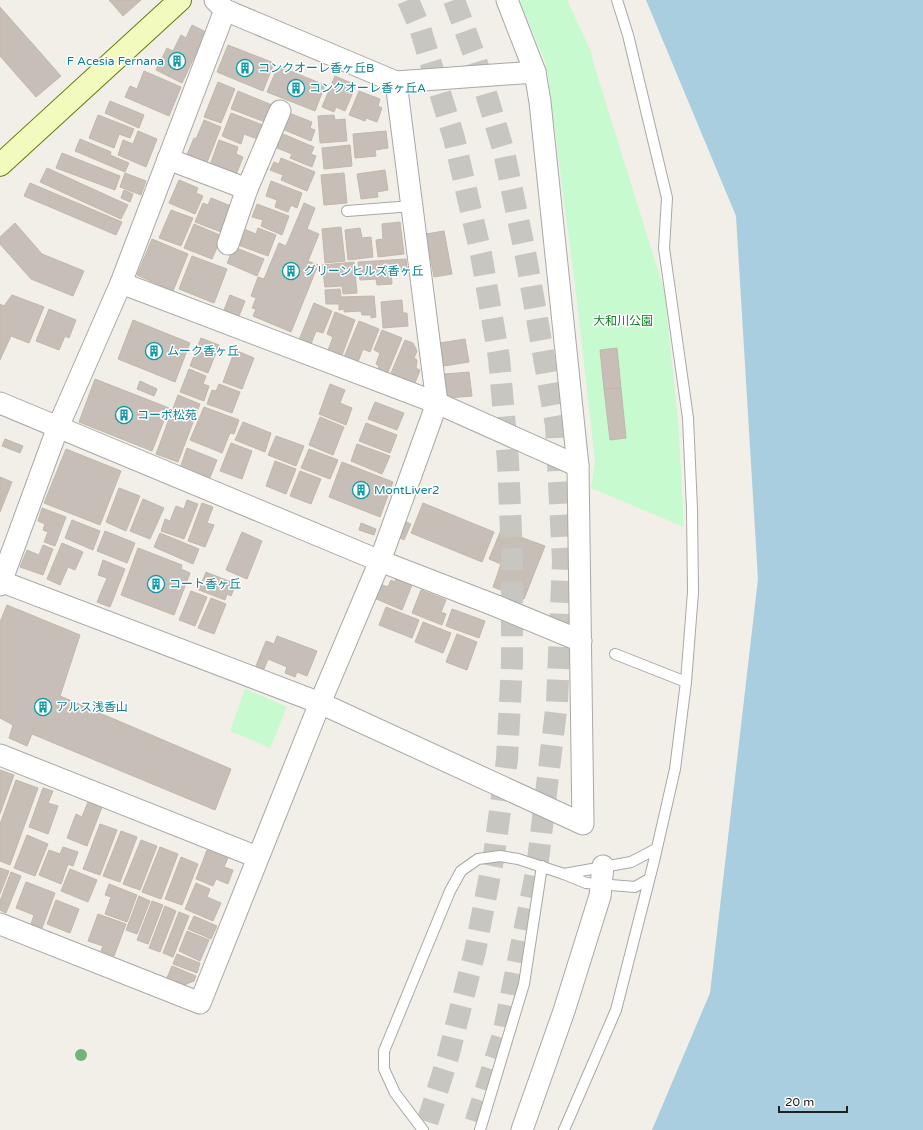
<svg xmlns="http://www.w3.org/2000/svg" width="923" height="1130" viewBox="0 0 923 1130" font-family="'Varela Round','Noto Sans JP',sans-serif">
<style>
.park{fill:#c7facf}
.water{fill:#a9cedf}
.building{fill:#c6beb7;stroke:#c3b7aa}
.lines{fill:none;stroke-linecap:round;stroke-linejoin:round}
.highway-tunnel{stroke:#c7c6c0;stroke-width:22;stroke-dasharray:22 11;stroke-linecap:butt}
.lane-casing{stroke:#a8a8a8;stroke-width:12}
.street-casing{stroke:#a8a8a8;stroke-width:23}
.secondary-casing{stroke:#667c05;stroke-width:24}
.lane{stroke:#fff;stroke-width:10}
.street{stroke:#fff;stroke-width:21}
.secondary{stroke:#f2fabe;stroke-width:22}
.tree{fill:#73b479}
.labels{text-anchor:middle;stroke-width:3;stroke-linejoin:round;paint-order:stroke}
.culture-label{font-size:12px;fill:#0d838f;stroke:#fff;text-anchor:start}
.park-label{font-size:12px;fill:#0c831f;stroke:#fff}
</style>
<rect width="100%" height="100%" fill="#f1efe8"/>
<g class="park">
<polygon points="519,0 567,0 591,52 595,68 664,290 678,419 684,527 591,488 595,461 577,301 547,70 545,61"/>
<polygon points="245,689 287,707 270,748 230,731"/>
</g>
<polygon class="water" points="646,0 923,0 923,1130 652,1130 710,993 758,579 736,216"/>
<g class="building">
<polygon points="109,0 141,0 123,16"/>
<polygon points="0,7 61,76 36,97 0,56"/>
<polygon points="192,25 206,32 182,83 156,70 167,48 173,51 181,35 186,38"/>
<polygon points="228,45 274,63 263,91 217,72"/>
<polygon points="278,66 325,85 315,111 267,92"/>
<polygon points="144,71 181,87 169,116 125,97 130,86 137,89"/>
<polygon points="335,76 356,85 345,111 336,107 334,112 322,107"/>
<polygon points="218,82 235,89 221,123 204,117"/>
<polygon points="238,91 272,105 265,122 231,109"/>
<polygon points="359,91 380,99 378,106 382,108 377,122 366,118 365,121 349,115"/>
<polygon points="110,101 144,115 139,128 105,113"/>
<polygon points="231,113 263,125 257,139 244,134 241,144 222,136"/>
<polygon points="289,113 312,122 310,128 315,130 311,141 282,129"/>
<polygon points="98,115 134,129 130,138 119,134 114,148 89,138"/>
<polygon points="334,115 335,120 345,119 347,141 320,143 318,116"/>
<polygon points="204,120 221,127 206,165 186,157 194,138 196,139"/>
<polygon points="138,131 157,139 146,167 118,155 123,140 133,144"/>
<polygon points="386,131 388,148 375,150 376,156 355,158 353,134"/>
<polygon points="283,134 314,147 311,154 316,156 312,167 290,158 292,154 277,148"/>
<polygon points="80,139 111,152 110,155 129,163 125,172 75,151"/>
<polygon points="219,140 238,147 236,154 243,157 236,175 210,165"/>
<polygon points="350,145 352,166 324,169 322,148"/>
<polygon points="62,153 120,176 115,190 56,168"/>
<polygon points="281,158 315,172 307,191 281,180 283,175 270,170 274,162 279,164"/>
<polygon points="47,168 128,205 121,219 40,182"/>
<polygon points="385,170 388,190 377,192 378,197 361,199 357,174"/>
<polygon points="125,173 146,181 141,195 120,187"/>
<polygon points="344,173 347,203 324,205 321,175"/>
<polygon points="179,180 198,188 196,193 203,196 195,214 169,203"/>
<polygon points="271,181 302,193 297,208 291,205 288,212 275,207 277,200 266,196"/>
<polygon points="30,183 122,222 116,235 24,196"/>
<polygon points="124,190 133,194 130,202 121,198"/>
<polygon points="211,198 231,206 221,232 195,222 203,203 208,205"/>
<polygon points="304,203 315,208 307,229 319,234 308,261 318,265 291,332 253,316 256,309 252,308 256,298 251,296 258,277 264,279 279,243 286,246"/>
<polygon points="257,204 289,216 282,235 261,226 263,220 252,217"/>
<polygon points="171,210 193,218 181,246 159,238"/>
<polygon points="400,222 404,254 378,257 376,240 383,239 382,224"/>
<polygon points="15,223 42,254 84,271 73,296 31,279 0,244 0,237"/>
<polygon points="194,224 222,236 212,259 184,248"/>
<polygon points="341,227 345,261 325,263 322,229"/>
<polygon points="258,228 276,235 268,256 238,245 244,229 256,234"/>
<polygon points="360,228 362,238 371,237 373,257 348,260 345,230"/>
<polygon points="444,231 452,274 434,277 426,234"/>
<polygon points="152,239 188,254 173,291 137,275"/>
<polygon points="234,247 264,259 257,276 227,263"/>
<polygon points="192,256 227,269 214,303 179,289"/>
<polygon points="406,259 407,269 391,270 392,284 377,285 376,279 360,280 358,262"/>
<polygon points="354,262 357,293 343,294 342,286 325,287 322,265"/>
<polygon points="340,289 341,297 374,296 376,317 371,318 371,315 362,315 361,311 344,312 344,309 339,310 339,304 326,304 325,290"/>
<polygon points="12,295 44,307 29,343 11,336 0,360 0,304 4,306"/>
<polygon points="230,295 245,301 237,321 222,315"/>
<polygon points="402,300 403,313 407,313 408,326 383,328 381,302"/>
<polygon points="314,303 332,311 323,333 316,331 311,344 299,340"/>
<polygon points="49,309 76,320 69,338 65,336 59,350 36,341"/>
<polygon points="335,312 355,320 341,358 327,353 333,337 327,334"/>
<polygon points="133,320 190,343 175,382 118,359"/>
<polygon points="359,321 379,329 370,352 363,349 356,367 342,362"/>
<polygon points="382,330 402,338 386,377 376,374 379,366 376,364 380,353 374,350"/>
<polygon points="201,338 219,345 208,373 190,366"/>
<polygon points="465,339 469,362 444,366 440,343"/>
<polygon points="405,340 413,343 417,351 414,358 417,360 416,368 420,370 413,388 389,378"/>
<polygon points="617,348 621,388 604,389 600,350"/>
<polygon points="235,350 254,358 242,389 223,382"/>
<polygon points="189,369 206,376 203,384 209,386 204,401 180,392"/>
<polygon points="469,372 472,396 447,398 445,374"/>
<polygon points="95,379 169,408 152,451 79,422"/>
<polygon points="140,381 157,389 154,396 137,389"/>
<polygon points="219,384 240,392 232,413 207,404 212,390 216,391"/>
<polygon points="330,384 345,390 340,403 352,408 346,425 319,414"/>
<polygon points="621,388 626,438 610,440 604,389"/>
<polygon points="178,395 200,404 178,462 156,454"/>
<polygon points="375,402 404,413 397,430 368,419"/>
<polygon points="204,407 239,420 234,434 230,433 222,453 190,440"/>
<polygon points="320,417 344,427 333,455 309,445"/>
<polygon points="243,422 271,433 265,452 235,440"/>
<polygon points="366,423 397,435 390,453 359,441"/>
<polygon points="276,436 304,446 296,466 268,455"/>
<polygon points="5,439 23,446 20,453 2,446"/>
<polygon points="231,443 252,451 242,479 220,471"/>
<polygon points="357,444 390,456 382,474 351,461"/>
<polygon points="187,448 217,460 209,480 180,468"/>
<polygon points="66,449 121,471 100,525 44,503"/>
<polygon points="309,449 338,460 330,479 301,468"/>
<polygon points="275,461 296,469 286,494 266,486"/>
<polygon points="342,462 393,482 380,517 329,497"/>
<polygon points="300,471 321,479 311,504 290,496"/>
<polygon points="0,477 12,482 0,512"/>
<polygon points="119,488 140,496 126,531 106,522"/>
<polygon points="143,499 164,508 150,539 130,531"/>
<polygon points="187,500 198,504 184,539 161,531 165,519 170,521 176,506 184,509"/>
<polygon points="202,503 213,507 207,523 214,525 205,547 188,541"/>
<polygon points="423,503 494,532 482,562 411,533"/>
<polygon points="42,508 66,517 55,546 44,542 48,532 43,530 45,524 38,521"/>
<polygon points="72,520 100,531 93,550 65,538"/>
<polygon points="404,521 411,524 404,540 398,537"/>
<polygon points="361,523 376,529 374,535 359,530"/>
<polygon points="501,530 545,546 524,599 493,587 501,564 489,559"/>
<polygon points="105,531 135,543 127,563 97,551"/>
<polygon points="242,532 262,541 247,579 226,570"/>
<polygon points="160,533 199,549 193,564 154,547"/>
<polygon points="62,543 83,552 75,570 68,567 60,585 47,579"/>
<polygon points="43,545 53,549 43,575 20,567 27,550 39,555"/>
<polygon points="138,548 182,565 181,569 190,573 174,615 121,595"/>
<polygon points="103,560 125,569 110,607 97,602 107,578 98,575"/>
<polygon points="206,572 236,584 231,596 227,594 225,600 199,590"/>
<polygon points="396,578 412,585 402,610 374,598 380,584 388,587 391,580 395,582"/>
<polygon points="421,590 446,600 441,612 446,614 442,625 412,613"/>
<polygon points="191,591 207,597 195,626 179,620"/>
<polygon points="211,598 226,604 214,634 198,628"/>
<polygon points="7,605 80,635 60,696 231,769 215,810 32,734 27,746 9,738 13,725 0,718 0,622"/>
<polygon points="386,607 419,620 412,638 379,625"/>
<polygon points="452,609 485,621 479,638 446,626"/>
<polygon points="423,622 451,633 443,653 415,642"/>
<polygon points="457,634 477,642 467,670 446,662"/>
<polygon points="277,636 317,651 307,676 297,672 295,677 285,673 287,667 268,659 264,669 256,666 266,641 274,644"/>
<polygon points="0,770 14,775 0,814"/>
<polygon points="16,780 38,788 10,865 0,861 0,824"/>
<polygon points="43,788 53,791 48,803 58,806 48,834 29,827"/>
<polygon points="88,802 102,807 87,846 67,838 76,814 82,817"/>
<polygon points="100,824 117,830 100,875 83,869"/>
<polygon points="121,831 137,837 120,882 103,876"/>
<polygon points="27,835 48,844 35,876 14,868"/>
<polygon points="141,840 157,846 140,890 123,884"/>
<polygon points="63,847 78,852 73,866 68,864 61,884 39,875 49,850 60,854"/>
<polygon points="160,847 178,854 161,899 142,892"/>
<polygon points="207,850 228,858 224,867 233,870 228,884 216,879 213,886 196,879"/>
<polygon points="181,857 198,864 182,905 165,899"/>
<polygon points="0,868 9,871 0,894"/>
<polygon points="70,869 97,880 88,902 61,891"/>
<polygon points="11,872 21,876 6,913 0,910 0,901"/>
<polygon points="26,882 55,893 42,928 31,924 34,915 16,908"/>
<polygon points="196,883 210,889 207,897 221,903 213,921 185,909"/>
<polygon points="109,884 137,895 127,922 105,914 111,897 105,895"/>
<polygon points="139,896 150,901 137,934 126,930"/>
<polygon points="56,900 79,909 70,933 47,924"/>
<polygon points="152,901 163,905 148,944 137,940"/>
<polygon points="165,906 176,911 160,952 149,948"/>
<polygon points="179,912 189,916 173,957 163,953"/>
<polygon points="98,914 126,924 114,956 101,951 103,946 88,941"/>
<polygon points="194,916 217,926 211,939 188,929"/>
<polygon points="187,931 209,940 200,961 179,951"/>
<polygon points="177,954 200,963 197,973 173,964"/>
<polygon points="172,966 196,976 194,981 184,985 167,978"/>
</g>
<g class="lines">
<g class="highway-tunnel">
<polyline points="408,0 420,28 454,138 481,254 499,358 508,461 512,556 512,664 507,759 494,855 475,951 448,1057 425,1130"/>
<polyline points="454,0 475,57 504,152 526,257 556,425 563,561 557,702 537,868 503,1035 473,1130"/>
</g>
<g class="lane-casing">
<g id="lane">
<polyline points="347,211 412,206"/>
<polyline points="615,654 686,682"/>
<polyline points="564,874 586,883 623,886 635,887 649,879"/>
<polyline points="423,1130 395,1093 384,1069 384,1051 450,891 461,871 478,859 500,856 518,859 564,874 631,862 656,849"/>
<polyline points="480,1130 524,984 542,866"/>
<polyline points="564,1130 616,1010 654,861 675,769 686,682 693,592 692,509 688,418 664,248 667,198 628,35 617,0"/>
</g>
</g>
<g class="street-casing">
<g id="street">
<polyline points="396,82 535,72"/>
<polyline points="168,159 247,189"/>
<polyline points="228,244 247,189 280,111"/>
<polyline points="121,283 437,403 578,466"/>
<polyline points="0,403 380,561 494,605 581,641"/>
<polyline points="0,581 320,703 583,824 578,466 540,102 535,72 507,0"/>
<polyline points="0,585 58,427 121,283 225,10"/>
<polyline points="0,755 257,857"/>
<polyline points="0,924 200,1003 320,703 380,561 437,403 396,82 225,10 215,0"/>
<polyline points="522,1130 564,1011 600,896 603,866"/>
</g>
</g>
<g class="secondary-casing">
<polyline id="secondary" points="0,165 180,0"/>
</g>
<use href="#lane" class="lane"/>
<use href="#street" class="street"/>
<use href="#secondary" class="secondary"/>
</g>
<circle class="tree" cx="81" cy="1055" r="6"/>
<defs>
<g id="building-ring" transform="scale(0.9)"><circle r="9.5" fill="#fff" stroke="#0f9aa8" stroke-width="1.5"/><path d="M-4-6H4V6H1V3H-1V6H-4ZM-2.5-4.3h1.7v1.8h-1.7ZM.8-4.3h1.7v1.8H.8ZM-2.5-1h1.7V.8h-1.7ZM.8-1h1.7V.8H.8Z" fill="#0f9aa8"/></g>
</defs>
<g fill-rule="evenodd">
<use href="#building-ring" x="177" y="61"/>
<use href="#building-ring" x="245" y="68"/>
<use href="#building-ring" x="296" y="88"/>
<use href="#building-ring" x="291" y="271"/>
<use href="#building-ring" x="154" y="351"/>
<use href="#building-ring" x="124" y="415"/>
<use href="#building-ring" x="361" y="490"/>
<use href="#building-ring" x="156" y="584"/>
<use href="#building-ring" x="43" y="707"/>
</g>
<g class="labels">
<g class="culture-label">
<text x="164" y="65" text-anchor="end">F Acesia Fernana</text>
<text x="258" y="72">コンクオーレ香ヶ丘B</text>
<text x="309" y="92">コンクオーレ香ヶ丘A</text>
<text x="304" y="275">グリーンヒルズ香ヶ丘</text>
<text x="167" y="355">ムーク香ヶ丘</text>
<text x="137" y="419">コーポ松苑</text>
<text x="374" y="494">MontLiver2</text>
<text x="169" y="588">コート香ヶ丘</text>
<text x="56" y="711">アルス浅香山</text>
</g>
<g class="park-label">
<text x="623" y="325">大和川公園</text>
</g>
</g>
<path d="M779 1106v6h68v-6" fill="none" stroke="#212121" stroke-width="2"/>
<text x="785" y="1106" font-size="12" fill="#212121" stroke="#ffffff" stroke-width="3" paint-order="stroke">20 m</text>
</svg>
